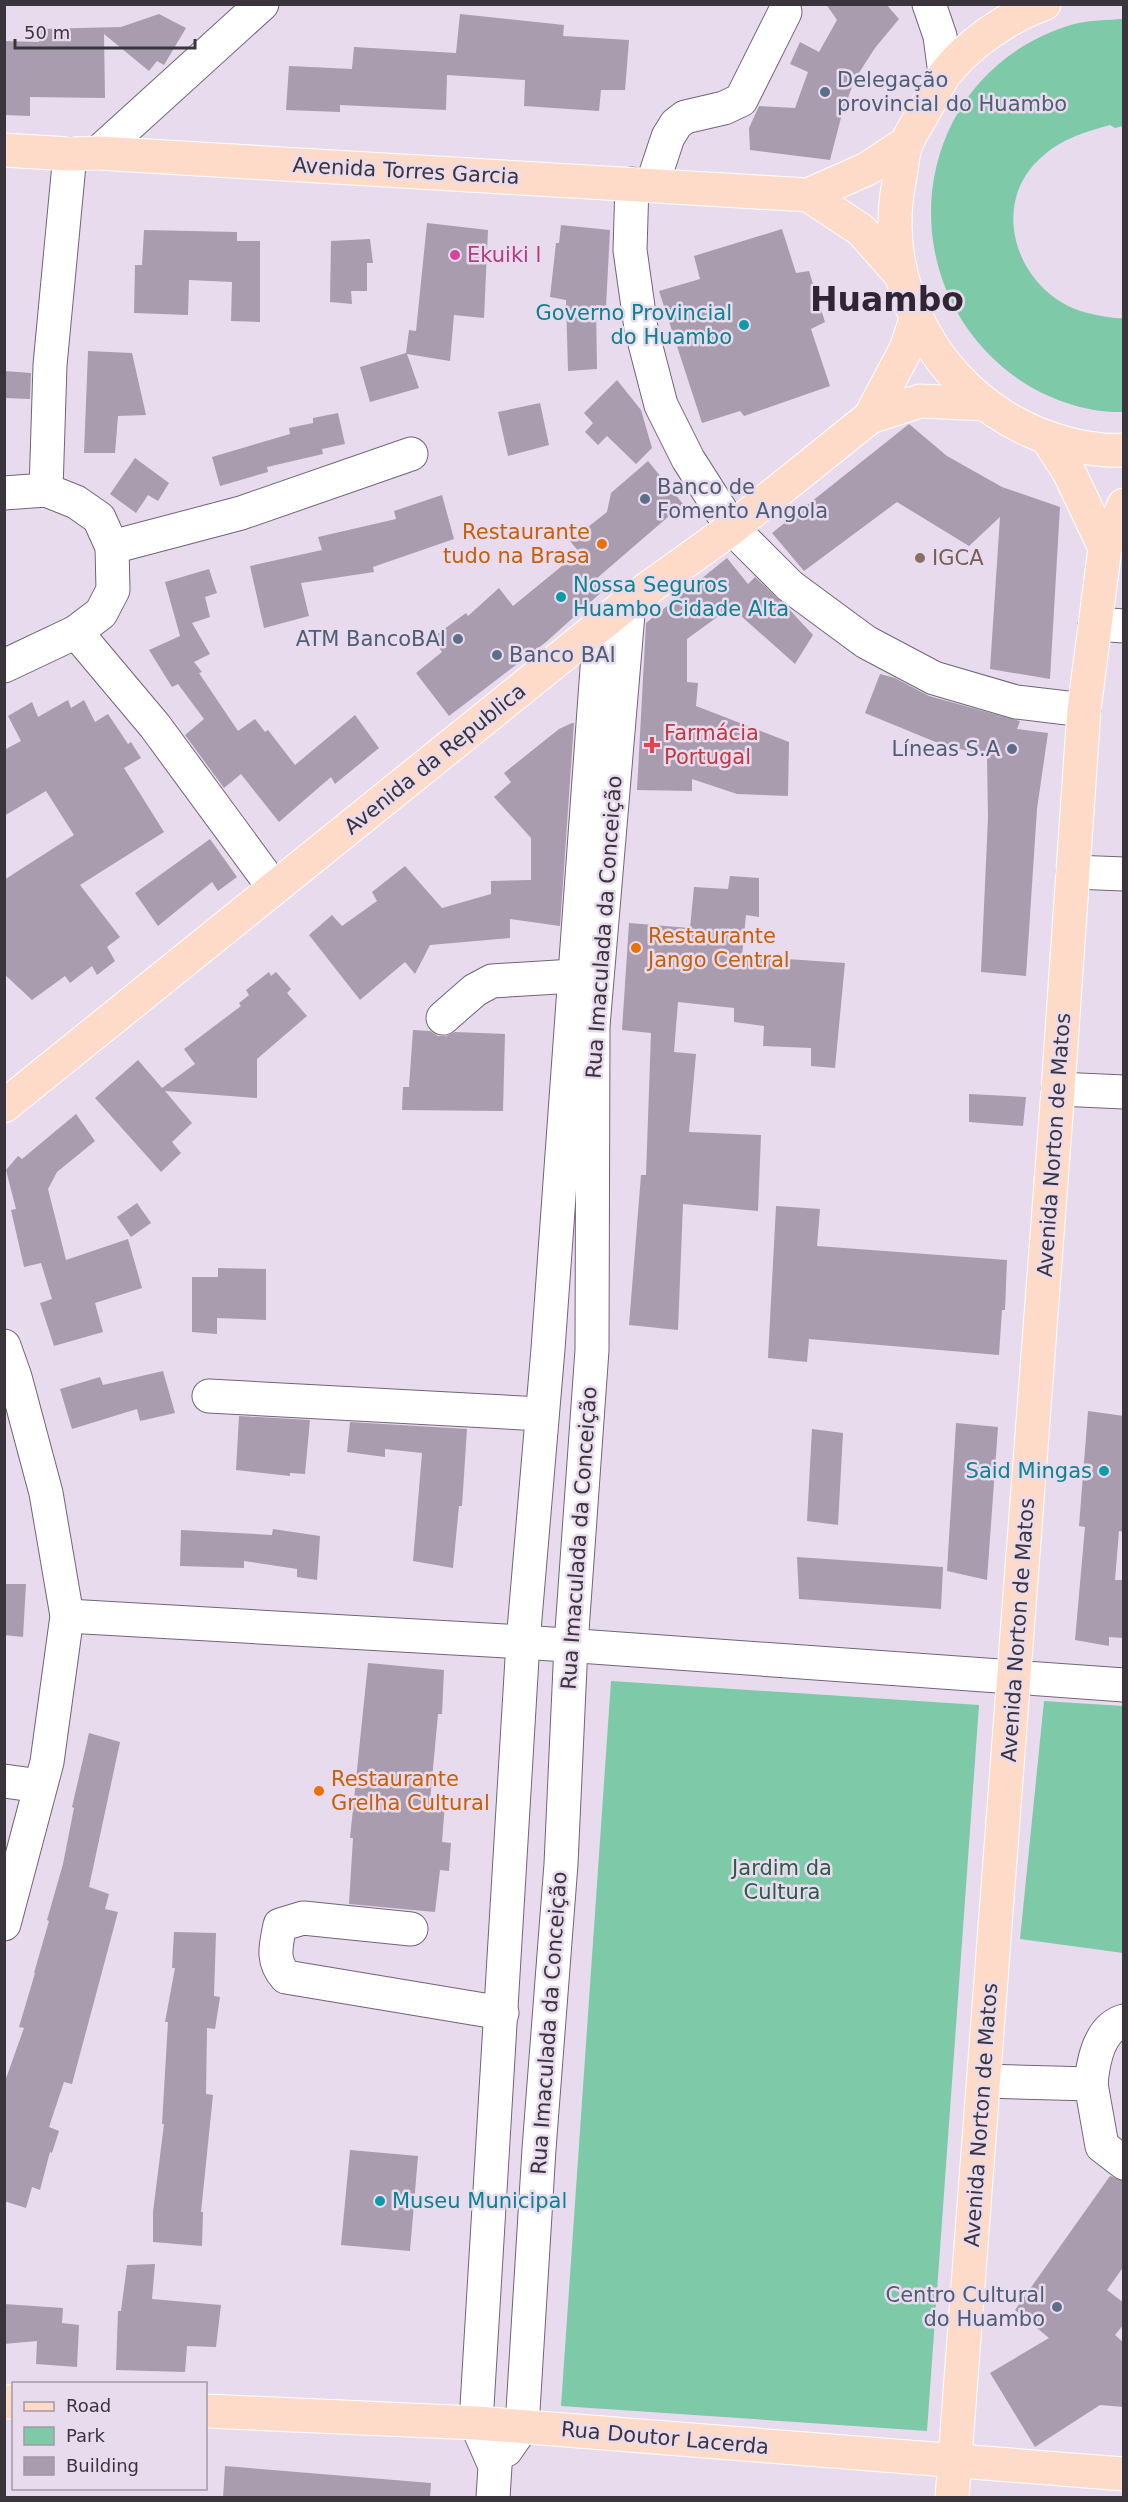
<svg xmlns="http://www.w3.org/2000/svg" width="1128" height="2502" viewBox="0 0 1128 2502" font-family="'DejaVu Sans',sans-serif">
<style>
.green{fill:#7ecaa8}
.building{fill:#a99cae}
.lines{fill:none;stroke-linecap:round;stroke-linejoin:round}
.minor-casing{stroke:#716575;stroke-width:35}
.major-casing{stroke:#fff;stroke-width:35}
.minor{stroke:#fff;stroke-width:33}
.major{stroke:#fddbc8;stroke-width:33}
.service-dot{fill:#5c6f8a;stroke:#e9dbee;stroke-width:2}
.hotel-dot{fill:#d1479c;stroke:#e9dbee;stroke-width:2}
.culture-dot{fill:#0f9aa8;stroke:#e9dbee;stroke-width:2}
.food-dot{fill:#e8710a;stroke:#e9dbee;stroke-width:2}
.education-dot{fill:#8d6e63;stroke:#e9dbee;stroke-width:2}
.health-dot{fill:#e0444e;stroke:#e9dbee;stroke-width:2}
.labels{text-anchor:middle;stroke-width:5;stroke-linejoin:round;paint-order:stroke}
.service-label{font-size:21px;fill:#4e5e75;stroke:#e9dbee;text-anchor:start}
.street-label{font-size:21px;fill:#3a353c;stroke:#e9dbee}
.hotel-label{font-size:21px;fill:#b23c85;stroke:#e9dbee;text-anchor:start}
.culture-label{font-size:21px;fill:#0d838f;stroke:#e9dbee;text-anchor:end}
.food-label{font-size:21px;fill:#c56008;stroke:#e9dbee;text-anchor:start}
.education-label{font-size:21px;fill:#785e54;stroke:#e9dbee;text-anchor:start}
.health-label{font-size:21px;fill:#be3a42;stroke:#e9dbee;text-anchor:start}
.park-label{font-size:21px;fill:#2c5c48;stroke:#e9dbee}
.town-label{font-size:33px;font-weight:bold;fill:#302534;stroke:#e9dbee}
</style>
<rect width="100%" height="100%" fill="#e9dbee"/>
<g class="green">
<path d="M1123,19v107l-8,2 -5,-3c-24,7 -47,13 -66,30 -61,50 -24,145 48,159 10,2 22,5 31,4v94c-39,1 -82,-15 -113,-39 -128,-100 -96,-303 64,-349 16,-4 33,-4 49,-5z"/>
<polygon points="611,1681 979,1705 927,2431 561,2406"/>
<polygon points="1044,1701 1123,1706 1123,1953 1020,1939"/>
</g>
<g class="building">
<polygon points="826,4 886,4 899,19 875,48 855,79 842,114 830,160 750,150 749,128 759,106 795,108 808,72 790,64 800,42 819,52 837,20"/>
<polygon points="159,14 186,28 164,65 157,61 149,71 104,34 105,98 30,97 30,116 4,115 4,41 39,42 39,29 121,27"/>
<polygon points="460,14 564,25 563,36 629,40 625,90 601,90 599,111 524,106 525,80 447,75 446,110 340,105 340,112 286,110 289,66 352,69 354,47 456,53"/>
<polygon points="427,223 488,230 484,318 454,315 450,361 407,354 419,388 370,402 360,367 406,353 409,330 416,331"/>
<polygon points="561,225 610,230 606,307 596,305 597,369 568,371 566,300 550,297 556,243 559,243"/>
<polygon points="782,229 796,273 809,271 825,322 811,329 830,386 744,416 740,411 702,423 659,291 700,279 694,256"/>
<polygon points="144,230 237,232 237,241 260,241 260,322 231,321 232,282 189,280 188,315 134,313 135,265 142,265"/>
<polygon points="370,239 373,263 367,263 367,291 351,291 352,304 330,302 331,241"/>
<polygon points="88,351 132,353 146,415 118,416 115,453 84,453"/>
<polygon points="4,371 31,373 30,399 4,398"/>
<polygon points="617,380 641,410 652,448 636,464 607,436 598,445 585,432 593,423 584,413"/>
<polygon points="540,403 549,445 508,456 498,412"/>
<polygon points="338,413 345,444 322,449 323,454 267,467 268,472 220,486 212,457 290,434 289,428 313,423 313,418"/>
<polygon points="909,424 947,456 1002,487 1060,507 1050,679 990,669 1000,517 969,546 897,502 804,571 772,533"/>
<polygon points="135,458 169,483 158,501 148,495 136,513 110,494"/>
<polygon points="648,461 683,504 596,579 605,589 546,642 449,716 416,673 442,652 432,638 466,613 468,616 499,588 513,606 579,552 570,541 607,512 611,493"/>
<polygon points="442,495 454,539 373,567 374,572 301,583 309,616 264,628 250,566 322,550 318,537 396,519 394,511"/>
<polygon points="727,558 748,584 755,577 788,608 813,635 795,664 731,607 687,639 687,682 698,683 696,706 789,742 788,796 737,794 692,779 692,791 637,790 646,623"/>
<polygon points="209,569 217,593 205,597 210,617 192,623 210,654 194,662 202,672 199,673 238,731 255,719 265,732 268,730 295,765 355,715 379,748 335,784 331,777 279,822 241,774 224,788 185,735 204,719 178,684 172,687 149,650 180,636 165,582"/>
<polygon points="880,674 895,678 929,696 1020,721 1017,729 1048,733 1037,809 1026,976 981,972 988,818 987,756 938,743 865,713"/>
<polygon points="68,700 71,708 84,700 95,722 108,714 128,744 131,742 141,758 124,768 164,832 80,885 120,937 107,947 115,961 97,975 92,966 70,983 65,976 32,1000 4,974 4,880 74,835 46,791 4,816 4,750 21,741 8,716 32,702 38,717"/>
<polygon points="572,723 574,723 560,926 510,919 510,938 430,945 415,974 405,962 360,1000 309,935 332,915 342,926 377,901 372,892 405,866 442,908 491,894 491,881 531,880 531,838 494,797 511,782 504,773 559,729"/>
<polygon points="210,839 237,877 218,891 212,882 158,926 135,893"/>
<polygon points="730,876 759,878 759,917 746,915 742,956 845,963 835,1068 811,1066 811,1048 763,1046 764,1026 734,1022 734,1008 678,1002 674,1052 696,1054 689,1132 761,1135 758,1211 683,1204 678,1330 629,1325 641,1175 646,1175 651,1033 622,1030 629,923 690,928 694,887 728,889"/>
<polygon points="269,972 271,976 276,972 291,989 287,993 307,1016 257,1059 257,1098 165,1091 192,1123 172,1142 181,1153 161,1172 95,1098 138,1060 162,1088 195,1064 184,1049 241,1006 239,1003 249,995 246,990"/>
<polygon points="413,1030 430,1031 438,1036 446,1036 455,1032 505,1034 503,1111 402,1110 403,1087 409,1087"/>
<polygon points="969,1094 1026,1097 1023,1126 969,1122"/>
<polygon points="76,1114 95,1141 57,1172 48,1189 66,1260 128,1239 142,1288 95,1303 103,1332 54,1346 40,1303 52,1299 41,1263 24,1267 11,1210 16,1209 6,1170 18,1156 22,1159"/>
<polygon points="137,1203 151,1223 131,1237 117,1217"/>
<polygon points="776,1206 820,1209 817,1246 1007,1260 1005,1310 1002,1310 999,1355 809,1339 807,1362 768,1358"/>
<polygon points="218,1268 266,1269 266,1320 217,1318 217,1334 192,1332 192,1277 218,1277"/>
<polygon points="163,1371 175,1413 140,1421 137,1409 72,1429 60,1389 100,1377 103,1385"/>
<polygon points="1088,1411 1124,1416 1124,1532 1119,1531 1115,1580 1124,1580 1124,1638 1109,1637 1109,1646 1075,1640 1085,1527 1079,1526"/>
<polygon points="239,1416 310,1420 305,1474 290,1473 290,1476 236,1470"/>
<polygon points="350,1422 467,1429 462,1506 459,1506 453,1568 413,1561 422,1453 385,1449 385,1457 347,1452"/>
<polygon points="956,1423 998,1427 987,1580 947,1571"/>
<polygon points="812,1429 843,1433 838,1525 807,1521"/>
<polygon points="273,1529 320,1536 317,1580 297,1577 297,1569 244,1561 244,1568 180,1566 181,1530 272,1535"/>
<polygon points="797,1557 943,1567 941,1609 799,1599"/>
<polygon points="4,1584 26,1584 23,1637 4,1635"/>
<polygon points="368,1663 444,1670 442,1714 438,1714 430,1801 445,1803 442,1842 451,1843 449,1871 440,1870 435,1912 349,1904 353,1838 350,1838"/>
<polygon points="89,1733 120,1742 89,1887 109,1894 105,1909 118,1912 72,2084 64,2082 49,2127 59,2131 52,2153 50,2152 40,2190 32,2187 26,2208 4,2201 4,2084 24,2028 19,2027 35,1973 34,1973 49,1921 47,1920 63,1864 74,1808 72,1807"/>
<polygon points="174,1932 216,1933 214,1996 220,1997 215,2029 207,2028 206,2094 213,2095 201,2212 203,2212 202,2246 153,2242 153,2212 164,2124 162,2124 168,2022 165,2022 175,1968 172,1968"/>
<polygon points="350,2150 418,2156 410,2251 341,2245"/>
<polygon points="1110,2176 1124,2181 1124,2266 1107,2290 1124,2303 1124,2324 1115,2335 1124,2343 1124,2407 1100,2405 1035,2447 990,2373 1049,2338 1015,2310"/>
<polygon points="155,2264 152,2299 221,2305 216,2347 187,2346 185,2372 116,2370 118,2311 121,2311 127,2265"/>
<polygon points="4,2304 63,2308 62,2323 79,2325 77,2367 36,2364 37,2341 4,2344"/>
<polygon points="225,2466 431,2483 430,2498 223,2498"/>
</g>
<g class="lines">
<g class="minor-casing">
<g id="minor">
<polyline points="929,4 940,36 945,74"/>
<polyline points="98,153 262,4"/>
<polyline points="632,184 630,250 641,328 661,405 688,459 732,528 790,586 866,642 934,678 1016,702 1084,710"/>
<polyline points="652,185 668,137 676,124 685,117 724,108 741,100 785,12"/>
<polyline points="46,490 50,365 70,154"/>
<polyline points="4,493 46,490 76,502 99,518 112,547 113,590 101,613 76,632 4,666"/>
<polyline points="112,547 241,513 411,454"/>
<polyline points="1095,624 1124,626"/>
<polyline points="76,632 155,726 274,888"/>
<polyline points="1073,872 1124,874"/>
<polyline points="443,1018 475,990 492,981 574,976"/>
<polyline points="1058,1089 1124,1092"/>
<polyline points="4,1346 15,1377 46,1493 67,1616 47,1762 4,1924"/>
<polyline points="209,1396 542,1414"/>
<polyline points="67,1616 523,1642 1124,1685"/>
<polyline points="4,1781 40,1786"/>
<path d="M411,1929l-108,-11 -23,7c-4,21 -9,35 6,52l216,36"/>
<polyline points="984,2081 1091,2084 1102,2146 1124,2163"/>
<path d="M1091,2084c2,-22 8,-56 33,-63"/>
<polyline points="506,2450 522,2427 539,2149 561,1864 571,1645 592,1350 593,1026 629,602"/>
<polyline points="493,2498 495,2466 476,2423 523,1642 548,1349 600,627"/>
</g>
</g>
<g class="major-casing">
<g id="major">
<path d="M1044,4c-35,12 -76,40 -99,70 -7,9 -12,22 -18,32 -6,12 -14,23 -20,36 -5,11 -5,27 -8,40 -20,101 37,207 132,249 27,12 63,21 93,19"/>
<polyline points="4,150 70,154 98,153 808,195 867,169 906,143"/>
<polyline points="808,195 861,230 900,274"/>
<polyline points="870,417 906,349 916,319"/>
<polyline points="1047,438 1069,472 1105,548"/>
<polyline points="4,1106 629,602 732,528 870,417 920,401 986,404"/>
<polyline points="4,2402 14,2402"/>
<polyline points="206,2411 476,2423 1124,2474"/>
<polyline points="952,2498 1058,1089 1084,710 1105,548 1124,505"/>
</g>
</g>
<use href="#minor" class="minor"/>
<use href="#major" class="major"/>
</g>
<g class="service-dot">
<circle cx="825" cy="92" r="6"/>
<circle cx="645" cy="499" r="6"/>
<circle cx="458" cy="639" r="6"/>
<circle cx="497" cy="655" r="6"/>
<circle cx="1012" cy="749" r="6"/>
<circle cx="1057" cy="2307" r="6"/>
</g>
<circle class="hotel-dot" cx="455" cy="255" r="6"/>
<g class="culture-dot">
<circle cx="744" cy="325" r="6"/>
<circle cx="561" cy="597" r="6"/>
<circle cx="1104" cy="1471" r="6"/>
<circle cx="380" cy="2201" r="6"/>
</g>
<g class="food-dot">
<circle cx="602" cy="544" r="6"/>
<circle cx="636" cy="948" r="6"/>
<circle cx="319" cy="1791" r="6"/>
</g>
<circle class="education-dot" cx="920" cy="558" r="6"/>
<path class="health-dot" d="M649 736h6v6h6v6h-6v6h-6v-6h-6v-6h6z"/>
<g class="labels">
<g class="service-label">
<text x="837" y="87">Delegação<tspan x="837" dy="24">provincial do Huambo</tspan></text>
<text x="657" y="494">Banco de<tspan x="657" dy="24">Fomento Angola</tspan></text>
<text x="446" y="646" text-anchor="end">ATM BancoBAI</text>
<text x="509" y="662">Banco BAI</text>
<text x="1000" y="756" text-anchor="end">Líneas S.A</text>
<text x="1045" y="2302" text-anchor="end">Centro Cultural<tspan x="1045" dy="24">do Huambo</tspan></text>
</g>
<g class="street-label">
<text transform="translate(406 171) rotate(3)" y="7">Avenida Torres Garcia</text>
<text transform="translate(435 759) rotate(-39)" y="7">Avenida da Republica</text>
<text transform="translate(604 927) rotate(-86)" y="7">Rua Imaculada da Conceição</text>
<text transform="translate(1054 1145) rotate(-86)" y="7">Avenida Norton de Matos</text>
<text transform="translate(579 1538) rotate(-86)" y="7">Rua Imaculada da Conceição</text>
<text transform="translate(1018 1630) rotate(-86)" y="7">Avenida Norton de Matos</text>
<text transform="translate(549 2023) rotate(-86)" y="7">Rua Imaculada da Conceição</text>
<text transform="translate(981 2115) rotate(-86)" y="7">Avenida Norton de Matos</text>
<text transform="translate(665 2438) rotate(5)" y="7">Rua Doutor Lacerda</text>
</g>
<g class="hotel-label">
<text x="467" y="262">Ekuiki l</text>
</g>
<g class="culture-label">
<text x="732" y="320">Governo Provincial<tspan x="732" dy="24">do Huambo</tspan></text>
<text x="573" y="592" text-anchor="start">Nossa Seguros<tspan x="573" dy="24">Huambo Cidade Alta</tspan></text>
<text x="1092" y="1478">Said Mingas</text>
<text x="392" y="2208" text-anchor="start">Museu Municipal</text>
</g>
<g class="food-label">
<text x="590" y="539" text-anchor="end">Restaurante<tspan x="590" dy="24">tudo na Brasa</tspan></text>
<text x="648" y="943">Restaurante<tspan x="648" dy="24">Jango Central</tspan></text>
<text x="331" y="1786">Restaurante<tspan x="331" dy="24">Grelha Cultural</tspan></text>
</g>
<g class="education-label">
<text x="932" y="565">IGCA</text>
</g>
<g class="health-label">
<text x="664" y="740">Farmácia<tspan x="664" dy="24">Portugal</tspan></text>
</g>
<g class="park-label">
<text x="782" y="1875">Jardim da<tspan x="782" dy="24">Cultura</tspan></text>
</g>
<g class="town-label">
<text x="887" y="311">Huambo</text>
</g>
</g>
<rect width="1128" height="2502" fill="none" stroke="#3a353c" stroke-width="12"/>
<rect x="12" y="2382" width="195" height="108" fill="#e9dbee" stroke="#a399a7" stroke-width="1.5"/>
<rect x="24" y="2402" width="30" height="9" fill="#fddbc8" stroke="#a399a7" stroke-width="1.5"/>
<text x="66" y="2412" font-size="18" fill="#3a353c">Road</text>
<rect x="24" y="2427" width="30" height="18" fill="#7ecaa8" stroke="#a399a7" stroke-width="1.5"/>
<text x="66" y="2442" font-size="18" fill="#3a353c">Park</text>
<rect x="24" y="2457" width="30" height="18" fill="#a99cae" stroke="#a399a7" stroke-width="1.5"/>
<text x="66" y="2472" font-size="18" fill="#3a353c">Building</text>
<path d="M15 39v9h180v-9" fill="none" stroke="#3a353c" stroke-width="3"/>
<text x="24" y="39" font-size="18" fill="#3a353c" stroke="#e9dbee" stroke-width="4.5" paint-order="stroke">50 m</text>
</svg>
